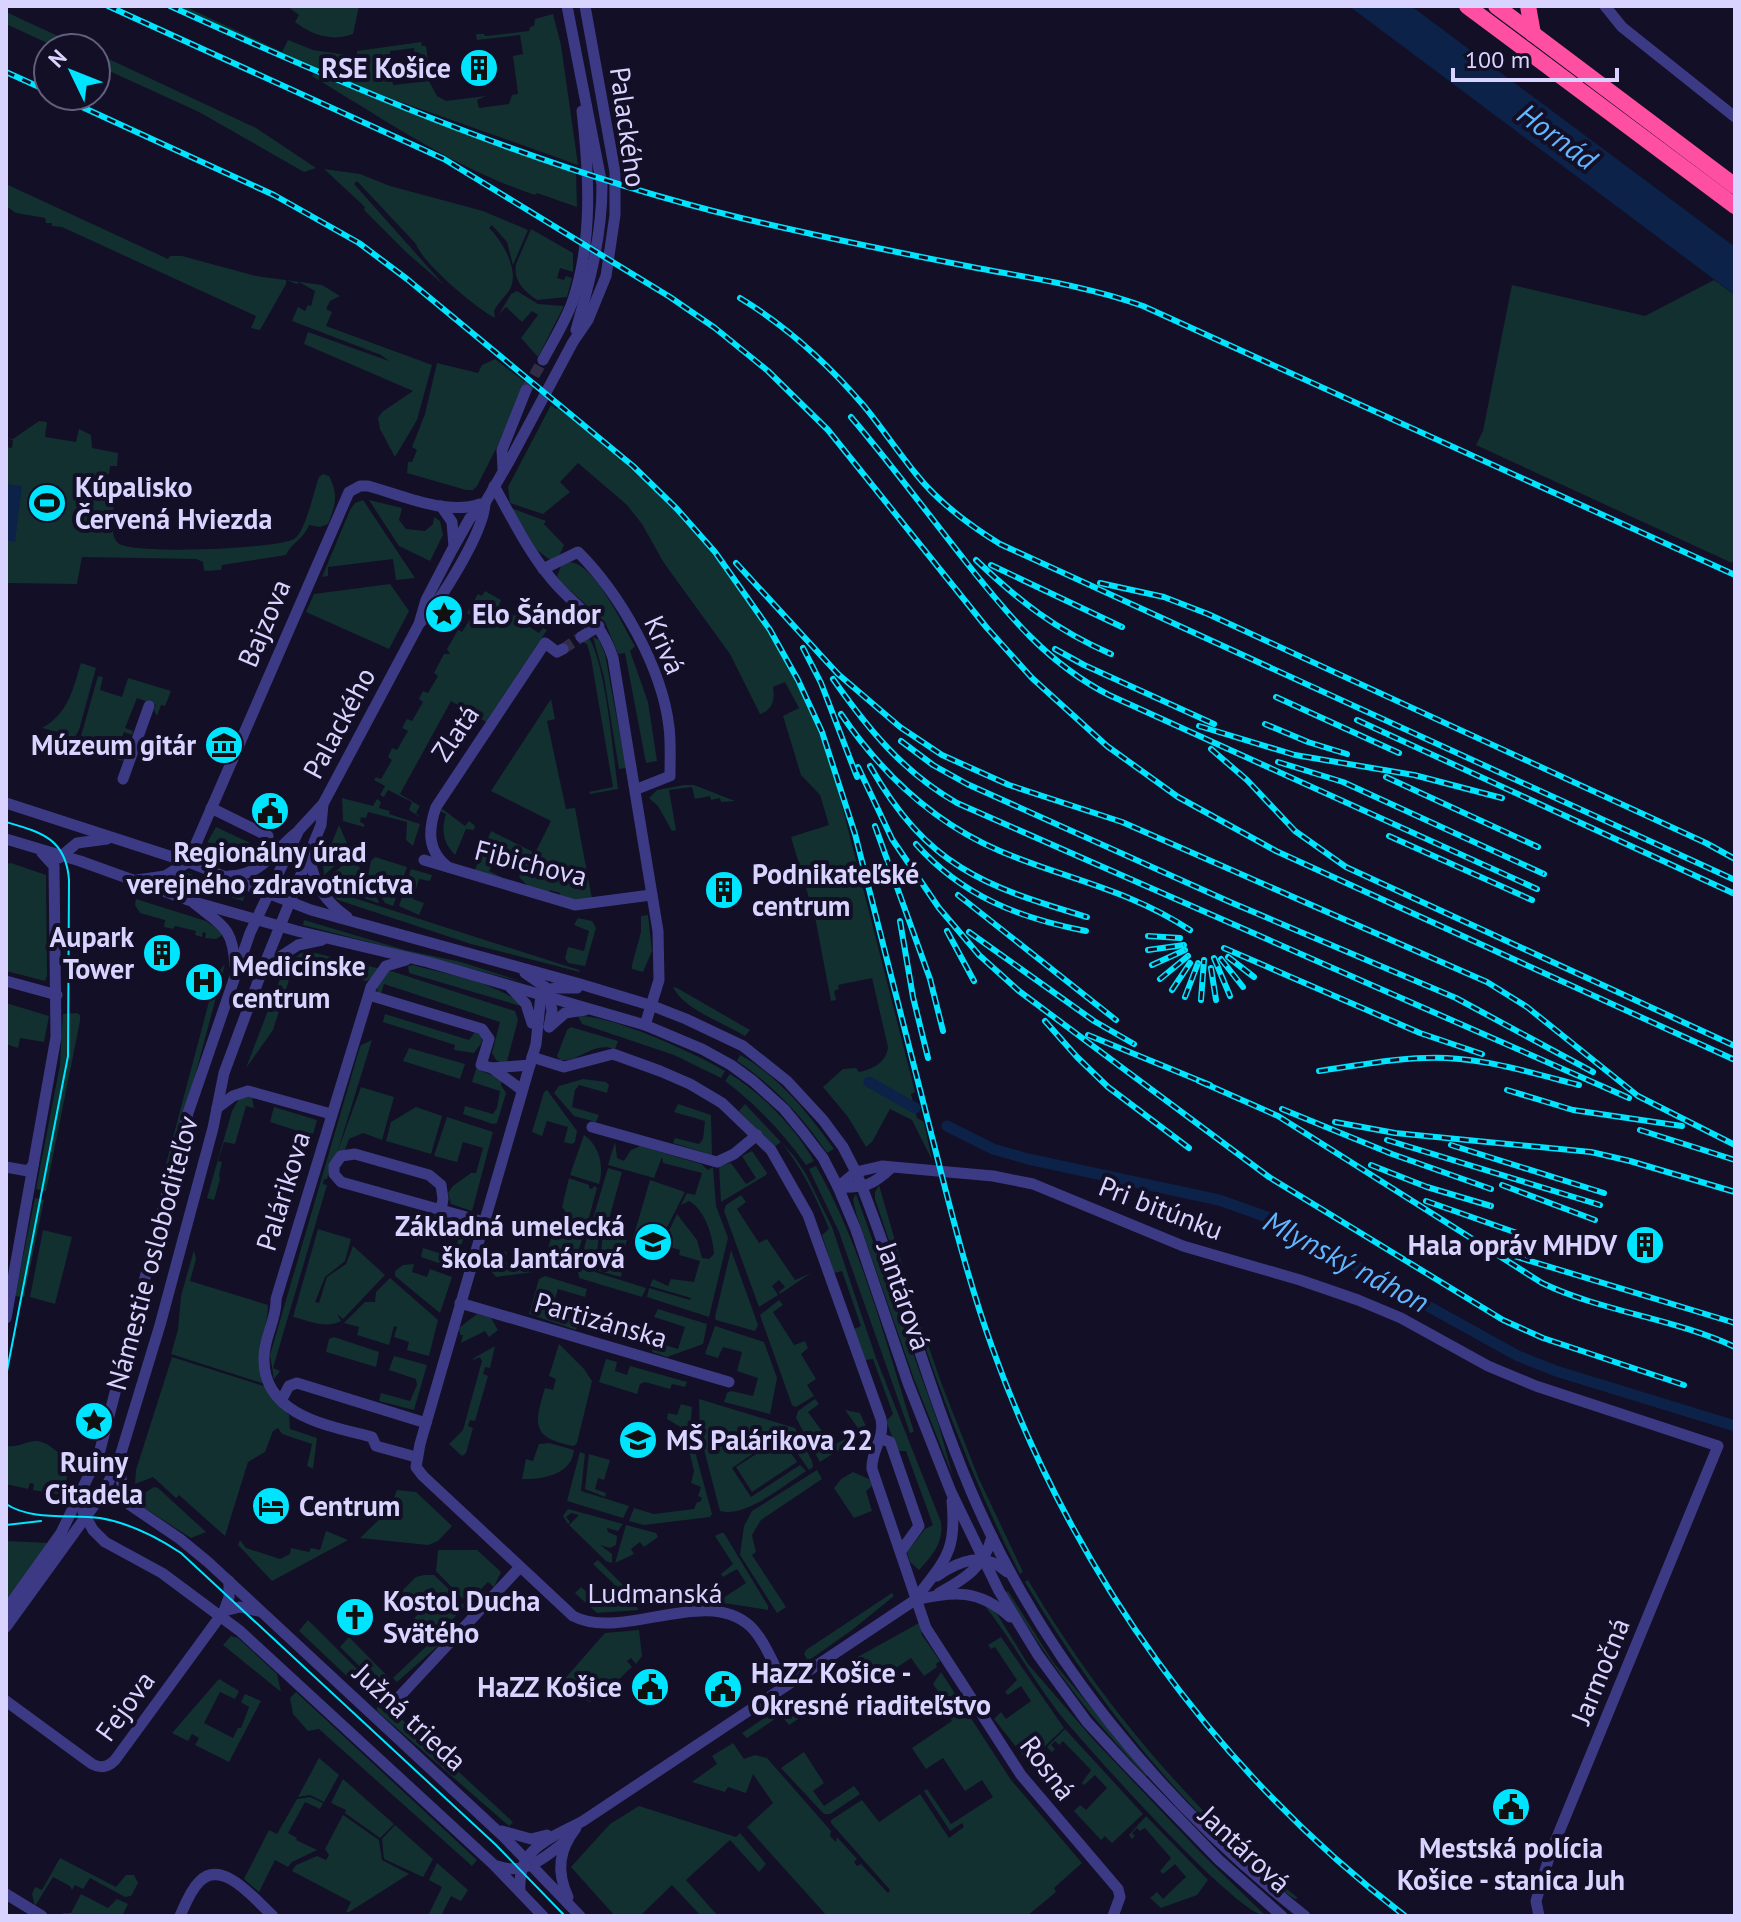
<svg xmlns="http://www.w3.org/2000/svg" width="1741" height="1922" viewBox="0 0 1741 1922" font-family="'PT Sans',sans-serif">
<style>
.green{fill:#12302f}
.water{fill:#0c2248}
.lines{fill:none;stroke-linecap:round;stroke-linejoin:round}
.canal{stroke:#0c2248;stroke-width:11}
.minor-tunnel{stroke:#312d47;stroke-width:11;stroke-dasharray:11 5.5;stroke-linecap:butt}
.minor{stroke:#3d3a85;stroke-width:11}
.highway{stroke:#ff4fa3;stroke-width:16}
.tram{stroke:#00e5ff;stroke-width:2}
.rail-casing{stroke:#00e5ff;stroke-width:6}
.rail{stroke:#130f26;stroke-width:3;stroke-dasharray:9;stroke-linecap:butt}
.labels{text-anchor:middle;stroke-width:8;stroke-linejoin:round;paint-order:stroke}
.poi-label{font-size:28px;font-weight:bold;fill:#d9d4ff;stroke:#130f26;text-anchor:start}
.street-label{font-size:28px;fill:#d9d4ff;stroke:#130f26}
.water-label{font-size:30px;font-style:italic;fill:#62b6ff;stroke:#130f26}
</style>
<rect width="100%" height="100%" fill="#130f26"/>
<g class="green">
<polygon points="176,6 184,6 282,52 288,40 313,50 353,56 357,55 357,51 421,42 422,46 426,46 428,60 425,64 416,65 414,48 390,51 391,66 401,65 402,68 391,70 393,85 429,81 437,96 446,101 486,96 477,100 479,108 509,104 512,95 518,94 513,56 523,54 520,35 477,40 476,34 484,34 485,36 529,31 530,27 534,26 535,19 553,14 561,45 578,165 367,90 308,67"/>
<path d="M287,6h72l-6,28c-21,8 -41,1 -58,-12l4,-7z"/>
<polygon points="6,12 84,48 58,48 6,24"/>
<polygon points="96,53 256,128 316,168 304,172 199,112 96,65"/>
<path d="M314,74l77,31 185,67 1,35 -40,-14 -2,2c-81,-27 -150,-75 -223,-119z"/>
<path d="M324,169l36,5 30,12 93,25 45,19 -15,35 -6,-23 -15,-17 -3,3c13,12 31,43 21,61 -5,8 -12,14 -16,22l1,7c-19,-10 -72,-54 -79,-74l-59,-63 -3,3 90,101 -37,-32 -43,-43 1,-3z"/>
<polygon points="6,184 168,259 170,256 182,256 256,276 322,285 340,296 330,301 326,309 332,312 326,326 432,365 417,420 395,457 380,429 378,418 382,412 413,391 304,344 308,332 389,361 381,355 292,321 298,307 305,311 308,305 311,306 315,291 299,282 297,284 286,280 286,284 260,330 251,328 256,316 62,227 52,226 52,223 46,223 45,218 16,213 6,206"/>
<path d="M531,229l42,24v19l-13,-4 -3,10 7,2 2,-4 6,2 -5,19 -30,3c-13,-9 -24,-19 -21,-36z"/>
<polygon points="1714,280 1735,295 1735,556 1732,563 1476,445 1483,431 1512,285 1645,316"/>
<polygon points="517,291 538,304 564,306 538,357 521,338 538,315 532,311 522,322 506,307 499,314 511,294"/>
<polygon points="495,359 525,382 498,445 477,486 473,490 466,490 407,473 408,462 412,462 417,450 412,447 425,414 437,363 478,373 482,365"/>
<path d="M551,405l5,4 2,-2c41,34 82,67 118,106 71,74 128,167 159,265l78,306 2,8 -4,2 6,24 7,4 8,38 -20,-40 -22,-11 -18,33 -6,5 -18,-30 -25,-30 20,-18 13,-1 3,4c14,-3 27,-9 29,-25l-16,-69 -34,7 1,4 -5,2 2,9 -5,1 -15,-79 -25,-85 38,-12 -9,-30 -19,-20 -18,-59 16,-8 -14,-26 -12,5c2,12 0,23 -13,27l-30,-60 -66,-91 -22,-39 -15,-19 -49,-42 -18,19 10,10 -27,22 -33,-11 -2,-16z"/>
<path d="M39,421l8,1 -2,15 31,5 3,-13 12,6 1,13 26,5 -1,13h-7l-1,8h-8l-1,17 15,4c-1,13 -7,39 3,48 12,12 159,6 176,-4 11,-6 20,-48 25,-62l4,-3 6,2c10,19 6,30 -1,48l-8,3 -11,-2c-5,14 -17,17 -23,30l-64,10 -1,5 -17,1 -1,-9 -7,-3 -114,-2 -5,27 -71,-1v-136l6,1 1,-8 -7,-2 7,1z"/>
<polygon points="363,500 415,578 396,580 393,559 328,567 328,576 322,577 350,510 355,503"/>
<polygon points="369,500 402,508 399,520 406,529 425,531 433,524 434,517 440,521 443,535 430,561 399,546"/>
<polygon points="511,508 546,521 544,524 564,545 559,556 550,560 537,550"/>
<path d="M570,562c26,3 52,62 65,84l-5,5 18,51 9,59 -11,2 -21,-110 -7,1 -13,-32 -44,-40 -4,-6 4,-10z"/>
<polygon points="390,584 409,611 389,649 306,612 314,594"/>
<polygon points="485,591 501,600 499,605 515,616 518,612 525,617 522,622 539,633 543,628 547,630 486,722 451,701 400,794 420,806 416,813 420,817 409,810 412,802 388,790 384,797 380,795 385,786 374,780 376,777 381,779 392,760 388,757 392,748 397,750 408,731 402,728 407,719 412,721 423,702 419,699 423,691 428,693 438,676 434,673 444,654 450,654 447,649 458,630 462,632 472,616 467,613 478,594 482,596"/>
<polygon points="593,637 599,640 605,654 626,768 619,769 604,677"/>
<path d="M589,638c17,27 24,116 29,151l-28,5 -1,-2 24,-5 -22,-129 -4,-14 -4,-2z"/>
<path d="M81,663l15,5 -17,62 -6,10 -12,-3 1,-4 -20,-5c26,-14 31,-39 39,-65z"/>
<polygon points="98,676 103,677 100,690 122,697 128,678 171,691 165,706 161,705 157,716 154,710 156,705 137,698 125,728 133,731 132,735 124,732 118,747 125,752 123,761 105,756 97,747 88,745 90,738 81,736"/>
<polygon points="551,699 555,719 547,721 566,809 575,808 592,899 573,901 559,898 560,893 550,890 548,895 532,890 519,877 525,861 510,854 505,863 496,859 489,871 515,884 475,870 491,831 535,853 551,821 491,791"/>
<polygon points="684,785 694,785 735,801 721,802 720,798 711,800 710,796 695,799 692,787 669,790 676,830 672,831 658,806 649,798 657,790"/>
<polygon points="342,798 373,806 377,799 381,802 379,808 390,811 389,814 420,824 413,846 406,840 407,822 368,812 366,818 361,817 360,822 364,824 364,827 343,821"/>
<path d="M441,808l24,18 4,-5 6,5 -1,4 -8,-1 -11,26c-12,-13 -14,-24 -9,-41l-7,-3z"/>
<polygon points="339,825 351,852 324,875 323,865"/>
<path d="M216,827l47,22v3c-16,15 -33,4 -52,-2l-3,-9z"/>
<polygon points="353,856 379,902 378,903 335,888 328,883 327,879"/>
<polygon points="375,857 407,867 393,906 385,903 368,875 371,861"/>
<polygon points="11,863 46,875 47,976 45,981 6,971 6,864"/>
<polygon points="411,869 432,875 430,881 419,879 413,899 424,903 419,915 399,906"/>
<polygon points="185,872 245,894 243,901 172,880 172,878"/>
<polygon points="323,888 579,970 580,972 471,944 338,900"/>
<polygon points="136,899 206,921 224,934 216,939 205,938 206,933 203,932 202,937 195,935 196,931 175,926 173,929 164,927 165,920 140,913 135,905"/>
<polygon points="648,915 652,951 643,972 632,969 632,965 641,932 641,916"/>
<polygon points="578,918 592,921 596,928 585,966 568,963 565,958 568,947 584,951 589,931 574,925"/>
<polygon points="304,920 405,950 461,962 526,983 303,925"/>
<polygon points="311,952 381,969 367,981 362,980 363,977 357,975 349,977 295,961 273,1030 246,1068 285,966 301,953"/>
<polygon points="225,964 166,1184 161,1183 216,975"/>
<path d="M413,965c34,10 86,17 111,42l-115,-34 -1,-7z"/>
<polygon points="388,970 515,1011 518,1020 506,1065 496,1060 492,1053 500,1022 384,984 381,994 378,993 376,986"/>
<path d="M673,987l4,1 73,42 -5,6c-21,-13 -62,-27 -72,-49z"/>
<polygon points="6,1003 49,1016 44,1042 20,1038 18,1048 6,1044"/>
<polygon points="77,1013 80,1015 80,1021 46,1191 36,1189 60,1065 63,1014"/>
<polygon points="385,1014 469,1040 475,1032 481,1036 482,1042 474,1053 454,1050 455,1045 383,1022"/>
<path d="M578,1016c34,-1 117,37 147,55l-4,7 -47,-23 -92,-31z"/>
<path d="M571,1027l47,14 -3,8c-23,-8 -34,13 -55,11l-3,-4 10,-26z"/>
<path d="M372,1040l-35,113 24,-66 33,10 -12,43 -19,-7 -14,6 -4,11c-12,6 -15,16 -18,29h-3l-1,5 4,1 -54,183 7,3 -6,8 -4,-24 89,-305 2,-5z"/>
<polygon points="409,1048 465,1064 460,1079 403,1061"/>
<path d="M740,1055c39,21 69,59 94,94l-7,4c-24,-36 -54,-68 -90,-92z"/>
<polygon points="476,1069 502,1079 501,1085 506,1093 497,1123 493,1124 463,1114 465,1106 493,1114 497,1108 500,1091 472,1082"/>
<path d="M730,1074c33,21 64,52 84,87l-8,4c-23,-32 -49,-60 -81,-84z"/>
<polygon points="583,1079 606,1082 609,1085 607,1093 579,1085 575,1090 572,1107 599,1115 596,1122 574,1116 554,1093 559,1086"/>
<polygon points="547,1090 577,1131 575,1142 572,1144 564,1142 568,1127 547,1121 542,1136 532,1132 544,1092"/>
<polygon points="246,1095 252,1098 254,1108 246,1106 235,1144 224,1142 218,1161 222,1162 219,1175 220,1179 214,1200 207,1198 232,1111 240,1097"/>
<polygon points="678,1104 711,1115 712,1155 673,1143 675,1138 699,1144 703,1139 705,1121 674,1112"/>
<path d="M745,1104l49,52 12,18 26,53 44,131 65,164c3,21 -9,34 -22,48l-9,-8 -3,-10 18,-23 8,-4 -27,-74h-8l-12,-30 7,-7 -20,-55 -7,1 -2,-2 -10,-29 7,-3 -19,-55 -8,2 -12,-38 7,-6c-12,-30 -27,-61 -48,-87l-7,5 -35,-36z"/>
<polygon points="274,1107 317,1120 310,1145 298,1141 301,1132 270,1122"/>
<polygon points="416,1107 442,1116 431,1154 386,1141 391,1122"/>
<polygon points="447,1117 493,1132 472,1211 451,1204 448,1193 453,1186 471,1173 476,1173 483,1148 463,1142 457,1162 434,1156"/>
<path d="M584,1135c16,11 20,32 15,49l-29,-9z"/>
<path d="M615,1142l2,16 7,3 7,-11 9,-4 61,18 7,6 5,-3 3,39 12,32 -19,79 -62,-20 2,-9 41,12 1,-2 -41,-12 3,-7 15,7 3,-7 23,3 6,-21 -21,-6 1,-5 -18,-5 15,-31 20,26 5,18 7,1 5,-5c-1,-18 -9,-44 -25,-53l-8,4 6,-12 8,2 7,-22 -39,-10 -1,-6 -8,21 -46,-13z"/>
<polygon points="752,1151 767,1173 766,1175 721,1202 719,1166 731,1163 746,1184 756,1178 742,1156"/>
<path d="M816,1166c47,83 69,175 98,266l-4,1 -71,-201 -30,-63z"/>
<polygon points="608,1168 622,1172 606,1230 591,1225"/>
<polygon points="569,1178 589,1185 589,1188 592,1189 594,1186 597,1188 588,1221 584,1223 571,1219 562,1207"/>
<polygon points="650,1180 685,1192 658,1245 633,1238"/>
<path d="M879,1185l31,108 32,92 37,94 44,93 -3,2c-62,-120 -102,-248 -145,-375v-7z"/>
<polygon points="856,1194 939,1426 953,1477 914,1379 856,1213 853,1199"/>
<polygon points="741,1195 746,1202 737,1209 759,1243 767,1239 795,1280 811,1273 780,1294 779,1292 785,1287 779,1280 772,1286 778,1295 759,1307 724,1211 726,1205"/>
<polygon points="35,1198 44,1200 24,1297 15,1296"/>
<polygon points="435,1215 468,1226 453,1268 421,1257 423,1248 451,1257 456,1252 459,1234 431,1225"/>
<path d="M569,1225l16,5c-8,27 -11,37 -42,38l9,-34z"/>
<path d="M318,1229l33,10 -6,22 -20,16 -10,25 4,1 8,-26 19,-13 7,-18 32,29 -42,44 -6,-5 4,7c-15,8 -32,0 -48,-4z"/>
<polygon points="43,1230 72,1237 55,1304 30,1297"/>
<polygon points="589,1230 599,1233 595,1272 646,1288 642,1297 579,1278 578,1271"/>
<polygon points="603,1232 627,1240 621,1261 615,1259 612,1269 622,1273 621,1277 599,1271"/>
<path d="M194,1250l2,9 -6,22 78,24c0,29 -17,46 -3,79l-94,-30 7,-24 3,-34z"/>
<polygon points="499,1250 507,1252 505,1262 525,1269 529,1259 536,1262 538,1268 533,1272 496,1277 491,1271 496,1253"/>
<polygon points="731,1250 758,1325 755,1331 716,1320 715,1317"/>
<polygon points="414,1264 412,1272 427,1277 430,1269 452,1277 440,1313 395,1276 395,1271 403,1265"/>
<polygon points="545,1276 587,1289 585,1297 558,1289 551,1311 579,1320 576,1330 529,1314 539,1279"/>
<polygon points="390,1278 438,1320 429,1356 407,1350 409,1342 394,1337 397,1327 394,1326 389,1345 357,1335 359,1327 344,1323 365,1302 375,1302 376,1292"/>
<polygon points="779,1300 783,1305 773,1312 794,1345 805,1341 808,1348 801,1354 816,1379 807,1385 814,1396 796,1407 792,1405 760,1315"/>
<polygon points="658,1309 707,1324 703,1344 667,1357 652,1352 655,1342 678,1349 685,1327 654,1317"/>
<polygon points="477,1314 491,1318 498,1330 489,1337 485,1331 461,1343 463,1335 460,1335 459,1328"/>
<polygon points="715,1326 764,1342 777,1378 770,1414 724,1402 727,1393 731,1391 753,1396 758,1378 737,1371 742,1352 723,1347 718,1358 705,1354"/>
<polygon points="334,1337 379,1352 376,1367 326,1352 329,1339"/>
<path d="M559,1344l25,25 8,12 -15,62 -3,3c-43,-8 -40,-22 -29,-58l8,2 3,-11 -7,-3z"/>
<polygon points="495,1346 490,1368 485,1367 483,1374 488,1376 475,1421 470,1420 468,1426 473,1428 466,1453 462,1456 449,1444 463,1430 482,1361 480,1357 473,1360 474,1358"/>
<polygon points="394,1356 427,1365 414,1410 379,1401 381,1393 410,1401 417,1385 416,1379 389,1370"/>
<polygon points="172,1357 267,1387 289,1415 290,1429 317,1438 313,1469 307,1466 312,1444 282,1434 278,1428 273,1431 265,1452 248,1462 225,1536 179,1495 176,1498 153,1477 135,1484 136,1470"/>
<polygon points="606,1359 617,1362 615,1371 627,1375 630,1366 687,1382 685,1387 672,1384 670,1389 645,1382 640,1384 637,1394 599,1382"/>
<path d="M699,1399l96,29 17,33 1,6 -4,3 -26,-37 -51,35 19,29 49,-32 6,6c-22,14 -60,47 -86,40l-20,-77z"/>
<polygon points="815,1399 819,1404 808,1412 832,1445 842,1441 858,1428 845,1410 860,1413 867,1429 864,1434 820,1462 796,1418 798,1411"/>
<polygon points="681,1404 692,1407 690,1433 712,1514 710,1517 644,1525 629,1521 634,1508 654,1514 694,1509 697,1502 700,1502 702,1498 698,1496 701,1487 691,1483 694,1471 684,1429 667,1419 668,1413 677,1415"/>
<polygon points="781,1438 797,1462 752,1492 736,1467"/>
<path d="M38,1441c15,3 18,14 33,17l-8,37 -30,-5 1,-6 -4,-1 -2,6 -22,-5v-38c12,2 19,-5 32,-5z"/>
<path d="M549,1443l25,7c-2,24 -31,30 -52,29l4,-20 7,2 6,-17z"/>
<polygon points="580,1452 585,1454 581,1491 629,1506 623,1518 567,1501"/>
<polygon points="589,1454 610,1460 604,1480 598,1478 595,1489 606,1493 605,1497 585,1489"/>
<polygon points="817,1470 822,1479 761,1520 752,1535 756,1552 752,1555 786,1607 777,1613 740,1555 744,1526 752,1511"/>
<polygon points="853,1472 869,1479 872,1486 866,1491 872,1511 854,1518 834,1488 841,1479"/>
<polygon points="154,1487 158,1488 206,1532 191,1538 143,1507 135,1499"/>
<polygon points="397,1490 416,1492 452,1526 438,1541 428,1545 360,1538 390,1509"/>
<polygon points="568,1509 623,1524 618,1531 607,1528 608,1532 617,1536 616,1545 610,1548 600,1545 612,1554 612,1563 606,1561 569,1525 579,1515 571,1513 566,1517 570,1522 568,1524 563,1516"/>
<polygon points="626,1525 656,1533 658,1537 644,1547 640,1542 631,1549 634,1554 615,1563"/>
<polygon points="326,1531 348,1540 272,1581 238,1545 240,1540 246,1548 280,1559 290,1554 291,1548 309,1552 311,1548 320,1550"/>
<polygon points="721,1533 724,1533 768,1606 768,1610 717,1602 746,1583 737,1569 723,1577 721,1574 733,1564 715,1536"/>
<polygon points="6,1541 50,1543 6,1604"/>
<polygon points="438,1550 477,1550 501,1572 494,1587 488,1582 467,1603 436,1571"/>
<polygon points="598,1560 633,1595 638,1610 597,1613 575,1593 581,1587 598,1602 611,1591 614,1584 593,1564"/>
<polygon points="424,1575 434,1575 456,1596 452,1601 459,1607 463,1603 466,1605 435,1638 440,1644 397,1682 393,1678 434,1639 414,1619 417,1615 397,1596 416,1577"/>
<path d="M1028,1580c71,121 162,229 270,318l-3,1 -8,-5c-107,-86 -192,-195 -262,-312z"/>
<path d="M1008,1591l45,71 95,113 -2,1c-57,-60 -97,-113 -140,-184z"/>
<polygon points="892,1593 894,1596 852,1630 808,1661 804,1654 806,1650"/>
<path d="M985,1606l6,1 6,7 31,50 64,74 112,118 62,60c-29,0 -183,-173 -208,-204 -26,-34 -47,-73 -73,-106z"/>
<polygon points="308,1620 367,1679 350,1679 299,1631"/>
<polygon points="919,1623 922,1635 940,1661 936,1664 937,1667 924,1676 911,1658 872,1684 854,1659"/>
<path d="M639,1630l3,26 -6,8 -5,-6 -4,3 5,6c-17,15 -21,24 -42,35l-14,-5 -14,-15 43,-49z"/>
<polygon points="231,1636 238,1638 277,1674 281,1692 223,1645"/>
<polygon points="1001,1637 1064,1728 1028,1762 994,1719 1001,1712 1006,1719 1031,1701 1021,1686 1008,1695 1005,1692 1017,1680 995,1647 991,1649 988,1645"/>
<polygon points="348,1638 350,1638 394,1683 379,1685 340,1647"/>
<polygon points="941,1672 1011,1780 1082,1863 1054,1888 1056,1892 1027,1916 827,1916 747,1827 773,1803 753,1774 746,1793 728,1787 725,1792 692,1782 717,1764 712,1756 733,1743 744,1759 755,1755 767,1758 831,1831 830,1836 836,1842 837,1837 857,1859 854,1862 857,1866 861,1864 888,1893 890,1890 831,1823 831,1820 862,1800 879,1822 920,1794 949,1838 964,1827 962,1823 950,1831 924,1791 927,1789 951,1824 993,1797 982,1780 965,1791 943,1758 926,1769 912,1748 952,1721 944,1708 948,1705 933,1684"/>
<polygon points="219,1679 239,1691 235,1699 220,1692 204,1723 233,1738 238,1728 241,1728 249,1707 241,1702 245,1694 261,1701 229,1762 195,1745 199,1738 192,1734 188,1741 172,1733"/>
<polygon points="296,1692 477,1860 472,1866 319,1729 308,1731 293,1714 290,1698"/>
<polygon points="794,1698 806,1714 789,1725 781,1715 747,1738 742,1733"/>
<polygon points="377,1707 395,1713 513,1822 509,1826 377,1711"/>
<polygon points="1065,1729 1143,1814 1112,1843 1105,1836 1101,1840 1074,1811 1080,1805 1086,1810 1107,1788 1095,1775 1084,1785 1082,1783 1091,1770 1063,1741 1059,1745 1055,1741 1051,1745 1055,1749 1052,1752 1047,1747"/>
<polygon points="804,1752 824,1783 813,1791 824,1806 854,1786 860,1794 830,1814 824,1814 781,1768"/>
<polygon points="319,1758 339,1775 324,1802 310,1795 298,1797"/>
<polygon points="343,1779 394,1824 380,1838 345,1813 346,1810 331,1803"/>
<polygon points="310,1797 323,1803 320,1809 305,1802 288,1833 297,1838 296,1840 317,1850 292,1862 288,1867 275,1860 259,1892 244,1879 269,1830 277,1834 297,1799"/>
<polygon points="639,1806 736,1837 740,1833 766,1864 759,1872 730,1840 686,1880 718,1916 701,1916 672,1885 640,1916 615,1916 571,1867 610,1824"/>
<polygon points="343,1815 379,1840 382,1860 409,1874 349,1912 346,1912 351,1902 292,1871 296,1865 317,1856 326,1860 329,1855 325,1849"/>
<polygon points="1146,1816 1208,1880 1197,1895 1161,1908 1150,1898 1157,1892 1163,1899 1186,1877 1175,1864 1163,1874 1160,1871 1171,1858 1145,1828 1140,1831 1137,1828 1132,1833 1135,1836 1132,1839 1129,1835"/>
<polygon points="395,1825 433,1859 423,1877 384,1859 382,1839"/>
<polygon points="60,1858 116,1887 126,1875 134,1875 138,1883 131,1896 125,1897 90,1878 83,1889 75,1885 72,1890 70,1886 53,1877 35,1906 32,1894 35,1887 42,1890"/>
<polygon points="437,1863 468,1890 461,1901 451,1896 441,1916 428,1916 442,1887 429,1880"/>
<polygon points="81,1894 108,1908 117,1899 128,1904 122,1916 62,1916 63,1913 71,1913"/>
</g>
<g class="water">
<polygon points="1349,6 1411,6 1735,247 1735,295"/>
<polygon points="6,484 22,486 15,542 6,540"/>
</g>
<g class="lines">
<g class="canal">
<polyline points="869,1082 915,1108"/>
<polyline points="947,1126 993,1149 1028,1159 1219,1200 1267,1217 1518,1356 1556,1371 1735,1426"/>
</g>
<g class="minor-tunnel">
<polyline points="526,390 543,360"/>
<polyline points="563,649 581,637"/>
</g>
<g class="minor">
<path d="M567,6l35,179c0,51 -12,96 -26,145"/>
<polyline points="1605,6 1622,27 1735,117"/>
<path d="M543,360c10,-19 23,-39 30,-60 20,-60 16,-127 9,-189"/>
<polyline points="503,469 502,450 526,390"/>
<path d="M494,486c17,30 33,63 55,90 25,32 50,39 64,82l45,273 1,49 -14,45"/>
<polyline points="441,506 452,522 454,546"/>
<path d="M543,569l35,-17c42,42 84,115 91,175 2,16 1,33 1,49l-33,13"/>
<path d="M420,623c20,-21 64,-91 65,-120"/>
<polyline points="581,637 599,626"/>
<polyline points="123,779 149,706"/>
<path d="M6,803l182,59 123,48 269,74 73,22 33,13 57,27 44,35 36,39 20,27 13,25c43,105 71,215 115,319 71,167 192,314 334,425"/>
<polyline points="211,808 268,836"/>
<polyline points="6,839 80,861 191,901 297,931 428,962 645,1025 702,1049 731,1065 753,1081 784,1109 803,1132 823,1158 838,1187 856,1230 908,1383 951,1492 999,1591 1038,1655 1087,1722 1125,1763 1219,1860 1282,1916"/>
<polyline points="59,858 77,843 107,839"/>
<path d="M310,860c5,26 15,41 37,57"/>
<polyline points="424,860 575,905 651,895"/>
<path d="M448,867c-21,-16 -20,-37 -12,-60l109,-164 12,9 6,-3"/>
<path d="M229,876c32,0 45,-25 67,-43"/>
<path d="M137,880l28,-4 23,-14 161,-370 11,-6h8c34,9 78,30 112,18"/>
<path d="M195,904c28,22 38,24 40,62"/>
<path d="M406,960l-20,6 -15,21 -95,312c1,21 -13,39 -12,61 0,56 66,66 108,77l4,9 40,11"/>
<polyline points="263,968 298,945 322,940"/>
<polyline points="525,973 548,989 552,1011 549,1027"/>
<polyline points="6,981 57,995"/>
<polyline points="511,988 526,1004 532,1023"/>
<path d="M577,988h-23l-13,6 -5,50 -116,400 -4,23 7,9 150,140c49,26 133,-31 177,10 15,14 24,41 35,59"/>
<polyline points="369,995 482,1029 489,1039 481,1065 492,1068 522,1090"/>
<polyline points="549,1027 565,1013 585,1010"/>
<path d="M532,1057l32,10 49,-13 47,17 30,13 32,19 49,47 37,65 73,204c4,20 -10,31 -9,50l54,159 95,147 97,114 2,8 -7,19"/>
<polyline points="492,1068 530,1065"/>
<polyline points="217,1108 233,1096 248,1091 331,1114"/>
<polyline points="592,1127 717,1162 734,1154 757,1135"/>
<polyline points="6,1167 28,1171 33,1165"/>
<polyline points="838,1187 856,1172 882,1166 993,1176 1033,1184 1183,1246 1300,1280 1358,1300 1401,1318 1488,1366 1536,1386 1718,1446 1550,1854 1536,1901 1539,1916"/>
<path d="M838,1187c26,1 34,-1 53,-19"/>
<polyline points="441,1210 443,1199 441,1185 429,1175 355,1154 341,1156 334,1166 334,1174 341,1182 484,1222"/>
<polyline points="460,1303 729,1382"/>
<polyline points="6,1318 56,1037 54,866 42,853"/>
<polyline points="282,1399 289,1386 297,1383 426,1423"/>
<polyline points="882,1439 890,1442 919,1526 901,1551"/>
<polyline points="119,1462 123,1493 130,1505 180,1539 208,1562 504,1837 580,1916"/>
<polyline points="83,1512 93,1530 105,1542 162,1573 240,1631 493,1864 543,1916"/>
<path d="M937,1576c23,-16 47,-25 70,-4"/>
<path d="M939,1593c26,-14 45,-26 53,-56"/>
<path d="M915,1600c29,-40 42,-46 37,-99"/>
<polyline points="6,1610 61,1533 99,1454 188,1113 250,933 299,830 323,804 419,624 426,600 452,550 470,518 485,503 511,458 573,342 588,320 606,276 615,215 615,172 585,6"/>
<polyline points="224,1611 240,1607 258,1611"/>
<polyline points="6,1627 103,1493 118,1463 160,1325 213,1128 224,1073 263,968 321,825 323,804"/>
<polyline points="399,1697 520,1567"/>
<path d="M6,1701l86,63c9,5 16,3 23,-4l109,-149 5,-14v-16"/>
<polyline points="502,1831 531,1839 547,1835"/>
<path d="M497,1866c28,10 49,-9 70,-26"/>
<path d="M520,1890c-3,-43 32,-52 63,-69l332,-221c39,-9 64,-11 95,17"/>
<polyline points="6,1894 42,1916"/>
<path d="M568,1897c-12,-26 -9,-47 8,-69"/>
<path d="M180,1916c5,-11 10,-25 19,-34 23,-25 57,19 74,34"/>
</g>
<g class="highway">
<polyline points="1467,6 1735,206"/>
<polyline points="1496,6 1735,186"/>
<polyline points="1528,6 1533,34"/>
</g>
<g class="tram">
<path d="M6,822c34,10 60,16 63,58l-1,176 -62,320"/>
<path d="M6,1504c26,17 64,10 94,14 29,5 57,19 81,35l315,292 69,71"/>
<polyline points="6,1525 41,1521"/>
</g>
<g class="rail-casing">
<g id="rail">
<polyline points="108,6 444,159 670,297 715,328 768,371 828,430 987,628 1032,678 1107,746 1178,797 1276,851 1735,1060"/>
<path d="M170,6c184,84 373,164 571,212 76,18 154,34 231,49 58,11 115,19 171,39l592,269"/>
<polyline points="6,72 48,91"/>
<path d="M58,96l216,99 85,48 48,36 226,187 44,43 38,43 55,78 28,50 24,52 33,102c25,97 49,194 74,291 19,74 37,150 63,222 80,225 224,424 413,569"/>
<path d="M740,298c46,28 89,67 124,108 18,22 34,46 52,68 23,29 53,51 84,70l735,336"/>
<path d="M851,417c40,47 77,97 115,145 42,53 82,102 143,133l428,194"/>
<path d="M976,560c43,41 80,70 135,94"/>
<polyline points="736,563 838,674 900,727 942,755 1009,785 1122,822 1487,982 1527,1007 1638,1096 1735,1145"/>
<polyline points="991,565 1122,627"/>
<polyline points="1100,583 1164,597 1208,614 1706,843 1735,859"/>
<polyline points="803,648 821,683 857,777"/>
<polyline points="1055,649 1084,665 1214,724"/>
<path d="M833,679c35,50 70,93 124,124l672,295"/>
<polyline points="1276,697 1399,753"/>
<path d="M841,714c41,60 91,108 159,137 66,28 128,38 190,79"/>
<polyline points="1357,720 1735,894"/>
<polyline points="1265,724 1308,742 1347,754"/>
<polyline points="1199,726 1295,755 1414,775 1502,798"/>
<polyline points="901,741 933,765 967,784 1230,902 1456,998 1593,1072"/>
<polyline points="1211,749 1247,780 1295,831 1346,867 1735,1046"/>
<polyline points="1278,762 1343,782 1544,874"/>
<path d="M870,766c57,100 113,120 217,151"/>
<polyline points="858,767 892,839 939,908 979,955 1019,991 1269,1177 1503,1320 1543,1338 1684,1385"/>
<polyline points="1386,777 1538,847"/>
<polyline points="875,826 930,979 943,1031"/>
<polyline points="1389,836 1532,900"/>
<path d="M916,844c46,52 103,74 170,87"/>
<polyline points="958,895 1116,1020"/>
<polyline points="900,921 913,997 928,1058"/>
<polyline points="947,931 974,981"/>
<polyline points="969,932 1094,1021 1134,1044"/>
<polyline points="1148,936 1180,938"/>
<polyline points="1224,948 1420,1033 1482,1054"/>
<polyline points="1148,950 1184,945"/>
<polyline points="1228,957 1254,977"/>
<polyline points="1214,958 1230,996"/>
<polyline points="1221,959 1243,987"/>
<polyline points="1152,965 1185,950"/>
<polyline points="1211,968 1216,1000"/>
<polyline points="1160,979 1188,956"/>
<polyline points="1172,990 1190,963"/>
<polyline points="1185,997 1198,963"/>
<polyline points="1201,1000 1204,960"/>
<polyline points="1045,1021 1077,1057 1108,1087 1189,1148"/>
<polyline points="1088,1035 1210,1085"/>
<path d="M1319,1071c42,-6 85,-15 128,-13 44,2 89,16 132,27"/>
<path d="M1199,1081l79,35 264,167c61,29 131,35 193,64"/>
<polyline points="1507,1090 1573,1110 1682,1126"/>
<polyline points="1282,1109 1392,1154 1491,1189"/>
<polyline points="1335,1122 1395,1133 1591,1152 1630,1161 1735,1192"/>
<polyline points="1640,1130 1735,1160"/>
<polyline points="1387,1140 1600,1205"/>
<polyline points="1451,1145 1604,1193"/>
<polyline points="1371,1165 1427,1187 1491,1206"/>
<polyline points="1502,1185 1595,1220"/>
<polyline points="1426,1201 1517,1233"/>
<polyline points="1504,1253 1735,1323"/>
</g>
</g>
<use href="#rail" class="rail"/>
</g>
<defs>
<g id="building-disc" transform="scale(2)"><circle r="9.5" fill="#00e5ff" stroke="#130f26"/><path d="M-4-6H4V6H1V3H-1V6H-4ZM-2.5-4.3h1.7v1.8h-1.7ZM.8-4.3h1.7v1.8H.8ZM-2.5-1h1.7V.8h-1.7ZM.8-1h1.7V.8H.8Z" fill="#111"/></g>
<g id="stadium-disc" transform="scale(2)"><circle r="9.5" fill="#00e5ff" stroke="#130f26"/><path d="M0-5a6.5 5 0 1 0 0 10a6.5 5 0 1 0 0-10ZM-3.5-1.8h7v3.6h-7Z" fill="#111"/></g>
<g id="sight-disc" transform="scale(2)"><circle r="9.5" fill="#00e5ff" stroke="#130f26"/><path d="M0-6L1.8-2.2L6-1.7L2.9 1.2L3.7 5.4L0 3.3L-3.7 5.4L-2.9 1.2L-6-1.7L-1.8-2.2Z" fill="#111"/></g>
<g id="museum-disc" transform="scale(2)"><circle r="9.5" fill="#00e5ff" stroke="#130f26"/><path d="M0-6L6-3V-2H-6V-3ZM-5-1h2V3h-2ZM-1-1h2V3h-2ZM3-1h2V3H3ZM-6 4H6V6H-6Z" fill="#111"/></g>
<g id="civic-disc" transform="scale(2)"><circle r="9.5" fill="#00e5ff" stroke="#130f26"/><path d="M-.6-6.5H3V-4.5H.6V-3L4-1V1h2V6H-6V1h2V-1L-.6-3ZM-1.2 2.5V6h2.4V2.5Z" fill="#111"/></g>
<g id="hospital-disc" transform="scale(2)"><circle r="9.5" fill="#00e5ff" stroke="#130f26"/><path d="M-5-5h3v3.5h4V-5h3V5h-3V1.5h-4V5h-3Z" fill="#111"/></g>
<g id="school-disc" transform="scale(2)"><circle r="9.5" fill="#00e5ff" stroke="#130f26"/><path d="M0-5L7-2L0 1L-7-2ZM-4 1L0 2.5L4 1V4Q0 6-4 4Z" fill="#111"/></g>
<g id="hotel-disc" transform="scale(2)"><circle r="9.5" fill="#00e5ff" stroke="#130f26"/><path d="M-6-4.5h1.5V1H6V5H4.5V3h-9V5H-6ZM-4 0a1.8 1.8 0 1 1 3.6 0ZM.5 0V-2.5h3Q6-2.5 6 0Z" fill="#111"/></g>
<g id="church-disc" transform="scale(2)"><circle r="9.5" fill="#00e5ff" stroke="#130f26"/><path d="M-1.2-6h2.4v3.5h3.3v2.4h-3.3V6h-2.4V-.1h-3.3v-2.4h3.3Z" fill="#111"/></g>
</defs>
<g fill-rule="evenodd">
<use href="#building-disc" x="479" y="68"/>
<use href="#stadium-disc" x="47" y="503"/>
<use href="#sight-disc" x="444" y="614"/>
<use href="#museum-disc" x="224" y="745"/>
<use href="#civic-disc" x="270" y="811"/>
<use href="#building-disc" x="724" y="890"/>
<use href="#building-disc" x="162" y="953"/>
<use href="#hospital-disc" x="204" y="982"/>
<use href="#school-disc" x="653" y="1242"/>
<use href="#building-disc" x="1645" y="1245"/>
<use href="#sight-disc" x="94" y="1421"/>
<use href="#school-disc" x="638" y="1440"/>
<use href="#hotel-disc" x="271" y="1506"/>
<use href="#church-disc" x="355" y="1617"/>
<use href="#civic-disc" x="650" y="1687"/>
<use href="#civic-disc" x="723" y="1689"/>
<use href="#civic-disc" x="1511" y="1807"/>
</g>
<g class="labels">
<g class="poi-label">
<text x="451" y="78" text-anchor="end">RSE Košice</text>
<text x="75" y="497">Kúpalisko<tspan x="75" dy="32">Červená Hviezda</tspan></text>
<text x="472" y="624">Elo Šándor</text>
<text x="196" y="755" text-anchor="end">Múzeum gitár</text>
<text x="270" y="862" text-anchor="middle">Regionálny úrad<tspan x="270" dy="32">verejného zdravotníctva</tspan></text>
<text x="752" y="884">Podnikateľské<tspan x="752" dy="32">centrum</tspan></text>
<text x="134" y="947" text-anchor="end">Aupark<tspan x="134" dy="32">Tower</tspan></text>
<text x="232" y="976">Medicínske<tspan x="232" dy="32">centrum</tspan></text>
<text x="625" y="1236" text-anchor="end">Základná umelecká<tspan x="625" dy="32">škola Jantárová</tspan></text>
<text x="1617" y="1255" text-anchor="end">Hala opráv MHDV</text>
<text x="666" y="1450">MŠ Palárikova 22</text>
<text x="94" y="1472" text-anchor="middle">Ruiny<tspan x="94" dy="32">Citadela</tspan></text>
<text x="299" y="1516">Centrum</text>
<text x="383" y="1611">Kostol Ducha<tspan x="383" dy="32">Svätého</tspan></text>
<text x="751" y="1683">HaZZ Košice -<tspan x="751" dy="32">Okresné riaditeľstvo</tspan></text>
<text x="622" y="1697" text-anchor="end">HaZZ Košice</text>
<text x="1511" y="1858" text-anchor="middle">Mestská polícia<tspan x="1511" dy="32">Košice - stanica Juh</tspan></text>
</g>
<g class="street-label">
<text transform="translate(628 127) rotate(82)" y="10">Palackého</text>
<text transform="translate(264 623) rotate(-67)" y="10">Bajzova</text>
<text transform="translate(665 645) rotate(66)" y="10">Krivá</text>
<text transform="translate(339 723) rotate(-62)" y="10">Palackého</text>
<text transform="translate(455 733) rotate(-56)" y="10">Zlatá</text>
<text transform="translate(531 863) rotate(14)" y="10">Fibichova</text>
<text transform="translate(283 1191) rotate(-73)" y="10">Palárikova</text>
<text transform="translate(1161 1208) rotate(21)" y="10">Pri bitúnku</text>
<text transform="translate(152 1253) rotate(-75)" y="10">Námestie osloboditeľov</text>
<text transform="translate(904 1296) rotate(71)" y="10">Jantárová</text>
<text transform="translate(601 1320) rotate(16)" y="10">Partizánska</text>
<text x="655" y="1603">Ludmanská</text>
<text transform="translate(1600 1671) rotate(-68)" y="10">Jarmočná</text>
<text transform="translate(125 1706) rotate(-54)" y="10">Fejova</text>
<text transform="translate(410 1717) rotate(43)" y="10">Južná trieda</text>
<text transform="translate(1048 1768) rotate(53)" y="10">Rosná</text>
<text transform="translate(1245 1849) rotate(43)" y="10">Jantárová</text>
</g>
<g class="water-label">
<text transform="translate(1557 137) rotate(36)" y="10">Hornád</text>
<text transform="translate(1346 1262) rotate(28)" y="10">Mlynský náhon</text>
</g>
</g>
<rect width="1741" height="1922" fill="none" stroke="#d9d4ff" stroke-width="16"/>
<g transform="translate(72 72) rotate(313)"><circle r="38" fill="#130f26" stroke="#625e7d" stroke-width="2"/>
<path d="M0-6L14 30L0 20L-14 30Z" fill="#00e5ff"/>
<text y="-12" font-size="22" font-weight="bold" text-anchor="middle" fill="#d9d4ff">N</text>
</g>
<path d="M1453 68v12h164v-12" fill="none" stroke="#d9d4ff" stroke-width="4"/>
<text x="1465" y="68" font-size="24" fill="#d9d4ff" stroke="#130f26" stroke-width="6" paint-order="stroke">100 m</text>
</svg>
